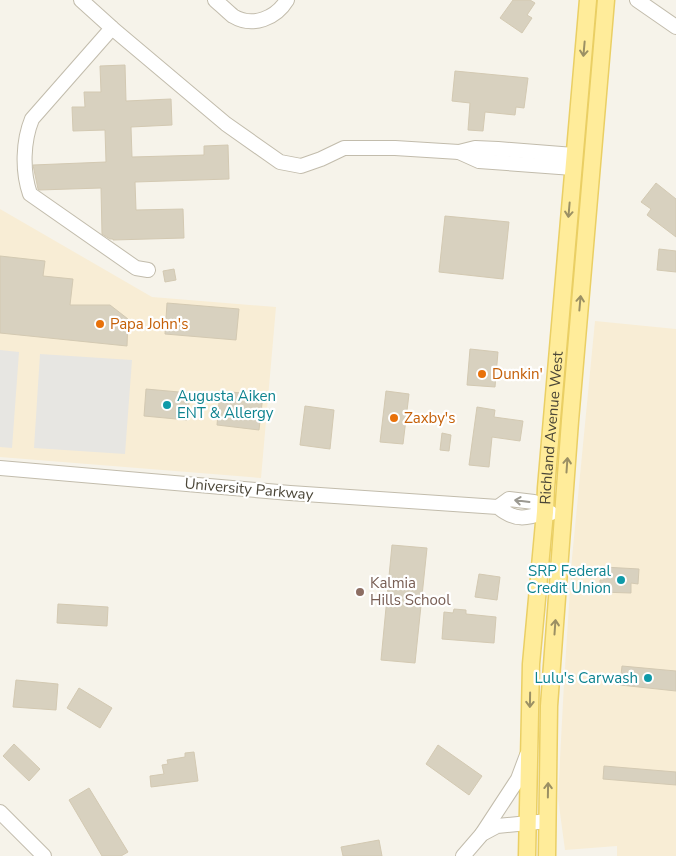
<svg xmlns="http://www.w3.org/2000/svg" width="676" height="856" viewBox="0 0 676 856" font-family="'Nunito Sans',sans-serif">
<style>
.commercial{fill:#f8edd5}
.parking{fill:#e7e6e2}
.building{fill:#d8d1bf;stroke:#d3c9b2}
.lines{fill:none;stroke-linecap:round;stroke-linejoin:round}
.minor-casing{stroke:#c2bcac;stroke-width:16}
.major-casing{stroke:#eacf64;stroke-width:19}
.minor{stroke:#fff;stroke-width:14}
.major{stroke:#ffec9a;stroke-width:16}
.oneway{stroke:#9b9064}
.oneway2{stroke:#9b9991}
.food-dot{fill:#e8710a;stroke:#fff;stroke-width:2}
.culture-dot{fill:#0f9aa8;stroke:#fff;stroke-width:2}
.education-dot{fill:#8d6e63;stroke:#fff;stroke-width:2}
.labels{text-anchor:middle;stroke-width:4.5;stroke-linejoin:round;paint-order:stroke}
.food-label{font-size:15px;fill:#c56008;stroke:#fff;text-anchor:start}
.culture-label{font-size:15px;fill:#0d838f;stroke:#fff;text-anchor:end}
.street-label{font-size:15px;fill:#4a4537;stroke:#fff}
.education-label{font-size:15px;fill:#785e54;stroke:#fff;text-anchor:start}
</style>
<rect width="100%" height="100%" fill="#f6f3ea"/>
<g class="commercial">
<polygon points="0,209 152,297 276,307 261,478 0,457"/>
<polygon points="595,321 676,329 676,856 617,856 617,846 565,850 558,798 564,683 572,558"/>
</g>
<g class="parking">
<polygon points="0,350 19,352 12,448 0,447"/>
<polygon points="40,354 132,360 125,454 34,448"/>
</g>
<g class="building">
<polygon points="513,0 530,0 535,3 527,15 532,18 522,33 500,18"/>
<polygon points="125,65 126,101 171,99 172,125 131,127 132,157 204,155 204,146 228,145 229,179 135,182 136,210 183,209 184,238 113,240 113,239 110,239 102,234 101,188 39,190 38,189 33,165 106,162 105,130 73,131 72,107 85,107 84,92 101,92 100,66"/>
<polygon points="455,71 528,78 524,108 516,107 515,115 485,112 483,131 468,130 470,103 452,101"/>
<polygon points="656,183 676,199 676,237 647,215 651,209 641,202"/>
<polygon points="445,216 509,222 503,279 439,272"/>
<polygon points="659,249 676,251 676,272 657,270"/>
<polygon points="0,256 45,261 43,276 73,279 70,305 110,305 128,319 127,346 0,333"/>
<polygon points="174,269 176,280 165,282 163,271"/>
<polygon points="167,303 239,309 236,340 165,334"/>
<polygon points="470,349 498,352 495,387 467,385"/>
<polygon points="146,389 190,393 187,420 144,416"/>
<polygon points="220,391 263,395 259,430 217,425"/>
<polygon points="386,391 409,394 403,444 380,442"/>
<polygon points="305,406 334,410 330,449 300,445"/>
<polygon points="477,407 495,410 494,417 523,421 520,441 492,437 489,467 469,465"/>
<polygon points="442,433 451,435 449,451 440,450"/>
<polygon points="392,545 427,548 415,663 381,660"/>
<polygon points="604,567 639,569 638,584 631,583 631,593 600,592 600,580 604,580"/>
<polygon points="479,574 500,577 497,600 475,597"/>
<polygon points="58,604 108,607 107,626 57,623"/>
<polygon points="454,609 466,610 466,614 496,617 494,643 442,639 444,612 453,613"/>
<polygon points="622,666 676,671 676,691 620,685"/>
<polygon points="16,680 58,684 56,710 13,707"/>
<polygon points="79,688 112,708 100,728 67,708"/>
<polygon points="14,744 40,769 29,781 3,756"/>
<polygon points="438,745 482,776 469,795 426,764"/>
<polygon points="194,752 198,781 151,787 150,776 164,774 162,765 168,764 167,760 185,757 185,753"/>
<polygon points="604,766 676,772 676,785 603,779"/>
<polygon points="89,788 128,852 121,856 102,856 69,800"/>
<polygon points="379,840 382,856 343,856 341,847"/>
</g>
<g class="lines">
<g class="minor-casing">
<g id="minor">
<polyline points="81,0 112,28 226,124 280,162 301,166 321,159 344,148 395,148 459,152 475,148 498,149 574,155"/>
<path d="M215,0c6,5 12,11 18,16 20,12 43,2 54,-16"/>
<polyline points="637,0 676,27"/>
<path d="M112,28l-80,91c-9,22 -10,52 -2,75l106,74 12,2"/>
<polyline points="459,152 479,161 573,168"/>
<path d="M0,468l290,25 208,14c17,14 28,12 47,5"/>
<polyline points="498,507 509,499 534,502 545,512 551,513"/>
<polyline points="0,812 44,856"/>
<polyline points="482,834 518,779 527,755"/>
<polyline points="463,856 482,834 497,826 548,821"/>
</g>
</g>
<g class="major-casing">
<g id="major">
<path id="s1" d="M527,856l4,-192 14,-152 1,-24 42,-488"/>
<polyline points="547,856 549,706 570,421 606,0"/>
</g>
</g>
<use href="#minor" class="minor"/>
<use href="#major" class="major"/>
</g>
<defs><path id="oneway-shaft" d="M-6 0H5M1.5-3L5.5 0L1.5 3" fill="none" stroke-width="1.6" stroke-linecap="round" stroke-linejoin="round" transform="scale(1.25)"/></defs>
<g class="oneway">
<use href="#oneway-shaft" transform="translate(584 49) rotate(95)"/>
<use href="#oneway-shaft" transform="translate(569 210) rotate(95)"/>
<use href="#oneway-shaft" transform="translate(580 303) rotate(-85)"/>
<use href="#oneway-shaft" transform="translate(567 465) rotate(-86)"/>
<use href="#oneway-shaft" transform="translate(555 627) rotate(-86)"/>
<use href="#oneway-shaft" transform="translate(530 700) rotate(91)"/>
<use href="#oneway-shaft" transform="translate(548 790) rotate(-89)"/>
</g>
<use class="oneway2" href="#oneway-shaft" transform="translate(522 501) rotate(-173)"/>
<g class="food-dot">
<circle cx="100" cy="324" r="5"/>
<circle cx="482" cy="374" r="5"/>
<circle cx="394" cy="418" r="5"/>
</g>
<g class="culture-dot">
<circle cx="167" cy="405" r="5"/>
<circle cx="621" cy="580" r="5"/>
<circle cx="648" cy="678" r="5"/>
</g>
<circle class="education-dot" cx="360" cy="592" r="5"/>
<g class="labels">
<g class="food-label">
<text x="110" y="329">Papa John's</text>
<text x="492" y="379">Dunkin'</text>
<text x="404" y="423">Zaxby's</text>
</g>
<g class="culture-label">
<text x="177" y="401" text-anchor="start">Augusta Aiken<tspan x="177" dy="17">ENT &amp; Allergy</tspan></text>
<text x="611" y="576">SRP Federal<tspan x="611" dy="17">Credit Union</tspan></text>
<text x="638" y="683">Lulu's Carwash</text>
</g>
<g class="street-label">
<text dy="5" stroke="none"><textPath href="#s1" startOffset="429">Richland Avenue West</textPath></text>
<text transform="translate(249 489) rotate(5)" y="5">University Parkway</text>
</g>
<g class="education-label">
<text x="370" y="588">Kalmia<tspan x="370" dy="17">Hills School</tspan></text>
</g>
</g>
</svg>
